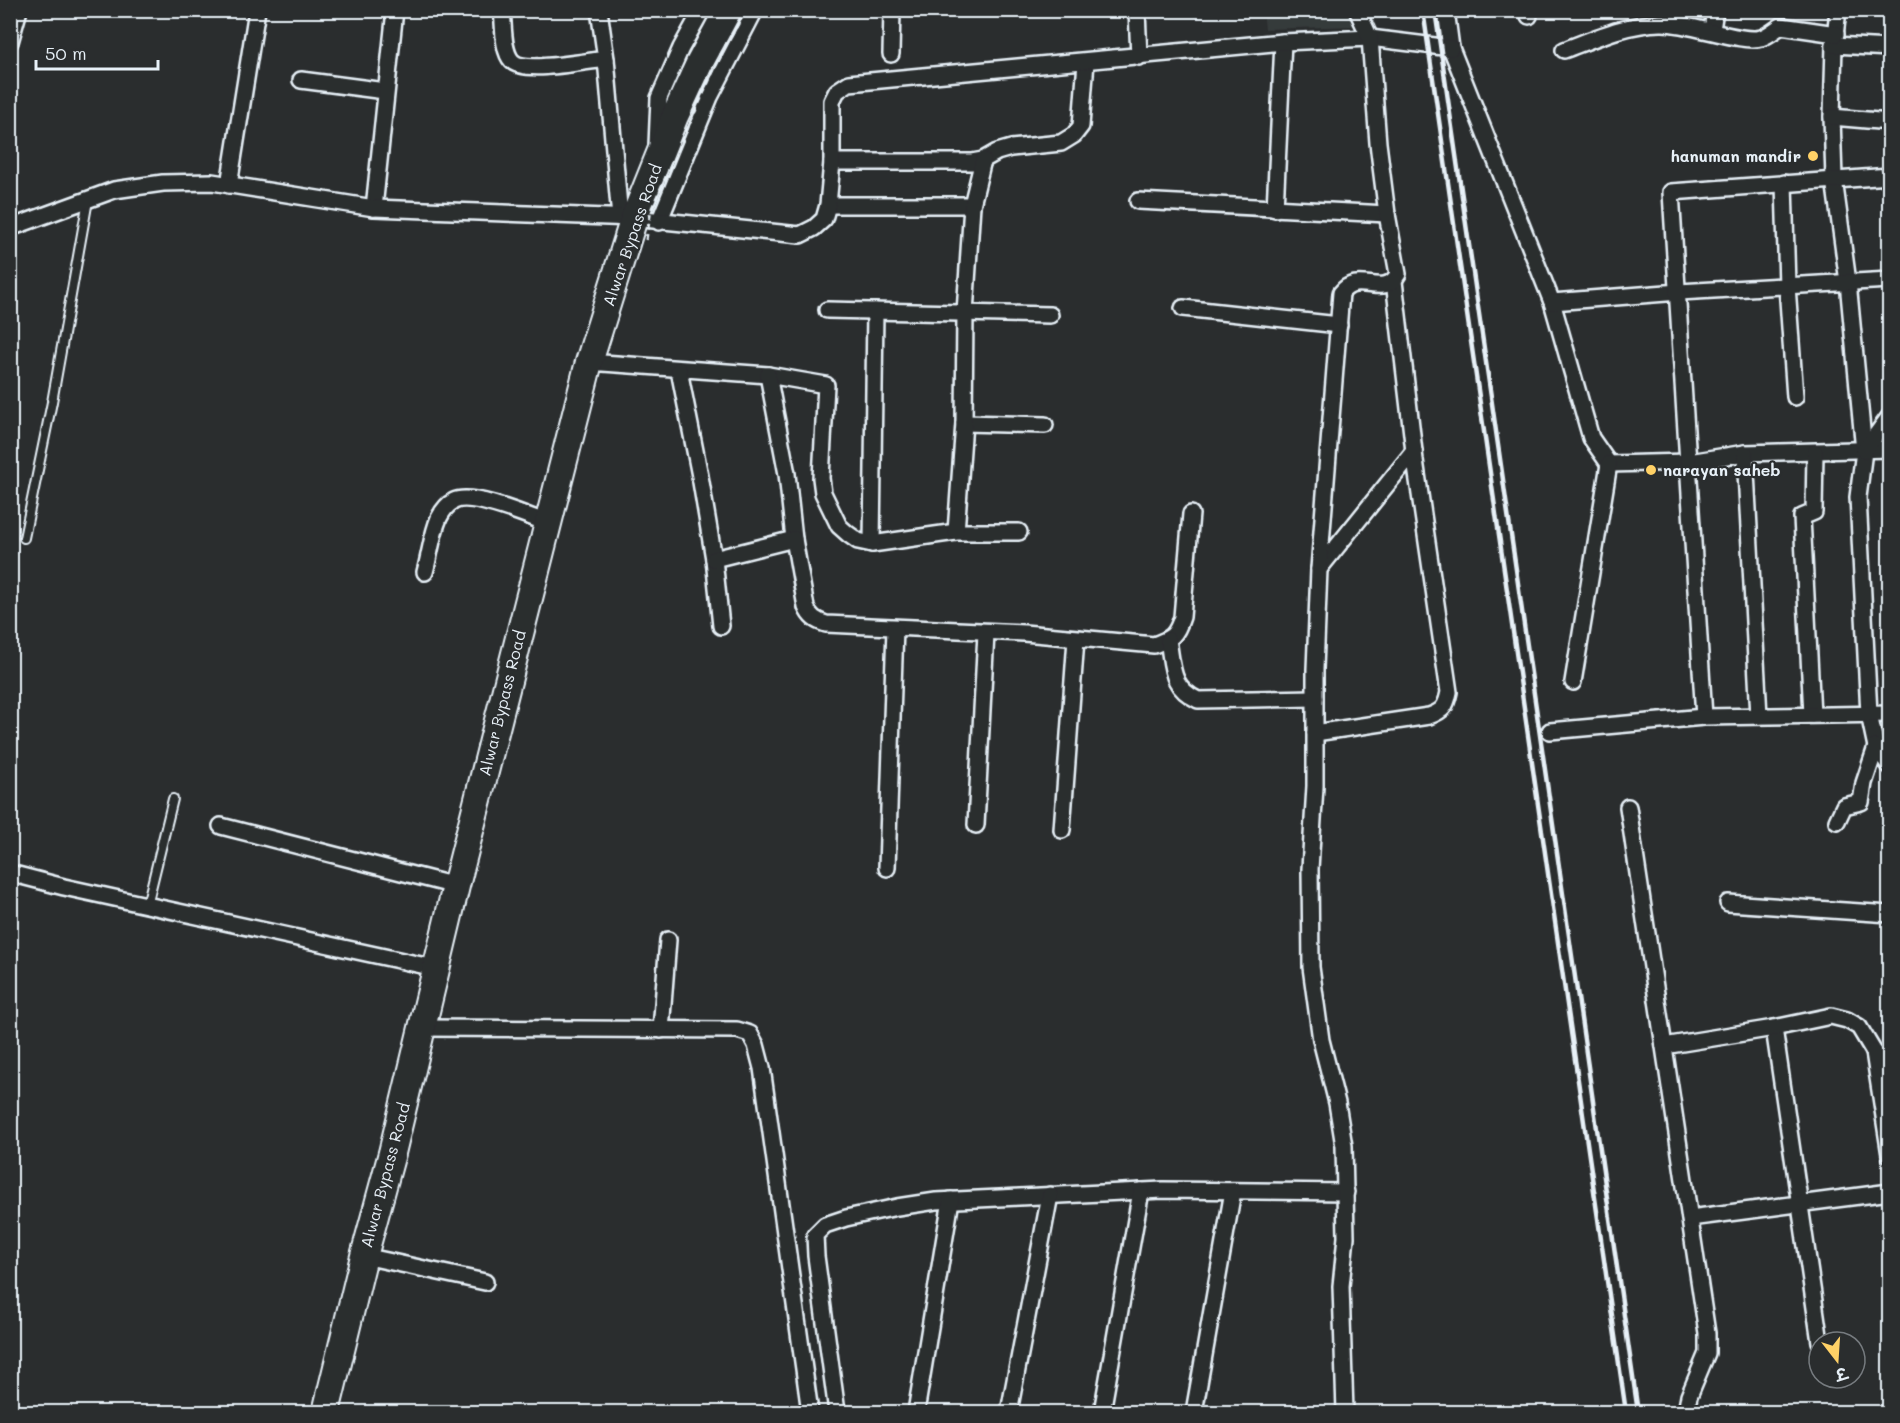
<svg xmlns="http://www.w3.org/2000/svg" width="1900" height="1423" viewBox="0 0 1900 1423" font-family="Mali,'Playpen Sans Deva',sans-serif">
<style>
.built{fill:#363a3b}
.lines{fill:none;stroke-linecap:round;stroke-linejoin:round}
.service-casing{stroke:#e8f1f8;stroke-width:12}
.minor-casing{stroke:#e8f1f8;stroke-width:20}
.trunk-casing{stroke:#e8f1f8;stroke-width:30}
.service{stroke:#2a2d2e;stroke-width:8}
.minor{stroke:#2a2d2e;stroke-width:15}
.trunk{stroke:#2a2d2e;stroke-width:26}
.rail{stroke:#e8f1f8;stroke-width:4.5}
.path-bridge{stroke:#e8f1f8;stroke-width:3;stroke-dasharray:6 4.5;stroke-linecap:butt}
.poi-dot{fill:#ffd166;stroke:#2a2d2e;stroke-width:2}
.labels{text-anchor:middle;stroke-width:4.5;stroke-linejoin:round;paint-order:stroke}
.poi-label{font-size:16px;font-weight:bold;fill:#e8f1f8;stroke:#2a2d2e;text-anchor:end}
.street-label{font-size:16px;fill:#e8f1f8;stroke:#2a2d2e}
</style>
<rect width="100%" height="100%" fill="#2a2d2e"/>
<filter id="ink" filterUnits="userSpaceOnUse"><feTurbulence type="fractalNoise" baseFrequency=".0167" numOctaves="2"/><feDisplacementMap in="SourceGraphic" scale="12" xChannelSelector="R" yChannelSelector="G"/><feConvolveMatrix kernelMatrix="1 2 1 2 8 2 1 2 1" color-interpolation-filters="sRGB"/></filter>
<g filter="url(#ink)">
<polygon class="built" points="1263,11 1348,11 1355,26 1265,29"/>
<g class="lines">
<g class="service-casing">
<g id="service">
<polyline points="24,538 52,402 88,200"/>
<polyline points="147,905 173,799"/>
</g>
</g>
<g class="minor-casing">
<g id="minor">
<path d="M502,10c2,15 0,40 10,51 12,13 76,0 94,-2"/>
<polyline points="599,10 606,59 620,218"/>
<polyline points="1137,10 1139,57"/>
<polyline points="1446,10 1451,48 1552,302 1591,438 1609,464 1689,462 1745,453 1890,449"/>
<polyline points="1838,10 1834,45 1832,117 1834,179 1848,282 1864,451 1858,497 1869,714 1876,747 1890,766"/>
<polyline points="1529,16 1529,10"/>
<polyline points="1712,30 1715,10"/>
<polyline points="10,42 19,10"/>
<polyline points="1834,45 1890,48"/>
<path d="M1564,50c32,-12 62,-26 97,-27 27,-1 82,21 100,15 7,-2 14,-8 20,-12l55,8"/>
<polyline points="891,54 892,10"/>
<polyline points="301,80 385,91"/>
<polyline points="1832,117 1890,122"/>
<polyline points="657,145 659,98 681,48 702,10"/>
<polyline points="832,162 972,162 983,160 997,152 1011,148 1061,143 1074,135 1081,126 1086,62"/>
<polyline points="1784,183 1787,286 1795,397"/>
<polyline points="229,185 257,10"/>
<polyline points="1138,201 1387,214"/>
<polyline points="828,205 972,205"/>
<polyline points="374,208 395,10"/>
<polyline points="1275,209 1283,42"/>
<polyline points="659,222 710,97 755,10"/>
<polyline points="10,228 114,190 163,183 212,182 374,208 634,218 800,235 814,228 824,219 828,205 832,162 832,101 837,91 849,83 1283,42 1370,38 1451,48"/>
<polyline points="1552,302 1679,292 1890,280"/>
<polyline points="1183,308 1339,325"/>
<polyline points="827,310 1050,315"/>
<polyline points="589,362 768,375 826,385 821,478 823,493 839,526 848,534 858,541 872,544 956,532 1019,532"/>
<polyline points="679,370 700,476 714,559 721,626"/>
<polyline points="768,375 787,474 794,539"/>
<polyline points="964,423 1045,425"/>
<polyline points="1864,451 1890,416"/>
<polyline points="1745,453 1759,716"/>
<polyline points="956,532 964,423 965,313 972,205 983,160"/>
<polyline points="872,544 875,311"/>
<path d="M714,559l80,-20 12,68c4,10 10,14 20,17l198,9 130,12c18,-7 22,-9 28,-28l9,-103"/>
<polyline points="1319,569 1414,451"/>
<path d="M425,572c5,-18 7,-38 14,-54 3,-6 9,-14 15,-17 18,-9 74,15 93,22"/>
<path d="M1168,640c5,27 2,47 30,60l117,-2"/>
<polyline points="1573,682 1609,464"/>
<polyline points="1812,715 1802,517 1814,512 1815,452"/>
<polyline points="1704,717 1671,192 1890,176"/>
<polyline points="1550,731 1704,717 1890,714"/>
<path d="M1315,733l114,-17c14,-5 17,-9 20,-24l-34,-232 -21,-179"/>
<polyline points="1628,807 1707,1333 1707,1353 1689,1396 1686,1412"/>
<polyline points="1837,821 1844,806 1861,802 1864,783 1876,747"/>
<polyline points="976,825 986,633"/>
<polyline points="221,826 456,886"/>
<polyline points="1062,830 1076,639"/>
<polyline points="887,868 895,628"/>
<polyline points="10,873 64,887 435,968"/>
<polyline points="1728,903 1890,914"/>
<polyline points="422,1028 737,1030 750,1034 756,1045 762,1068 810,1412"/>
<polyline points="1774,1028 1820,1342"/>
<polyline points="661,1030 668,940"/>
<polyline points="1664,1046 1774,1028 1831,1016 1847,1020 1859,1027 1874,1052 1886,1063 1890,1065"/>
<polyline points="1874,1052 1890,1155"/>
<polyline points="1690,1218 1890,1192"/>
<polyline points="364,1256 485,1282"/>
<polyline points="837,1412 816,1256 815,1235 825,1225 846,1218 897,1207 936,1201 1163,1190 1346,1192"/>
<polyline points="916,1412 951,1200"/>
<polyline points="1009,1412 1050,1195"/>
<polyline points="1102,1412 1141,1191"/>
<polyline points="1194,1412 1233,1191"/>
<path d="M1345,1412l-4,-126 5,-49 -2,-91 -7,-43 -16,-63 -10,-73 -1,-98 5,-83v-117l4,-100 22,-276c17,-23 43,7 57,-19l-11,-60 -9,-71 -8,-105 -13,-28"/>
</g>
</g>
<g class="trunk-casing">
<polyline id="trunk" points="326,1412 364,1256 392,1153 456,886 589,362 634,218 675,116 699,64 728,10"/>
</g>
<use href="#service" class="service"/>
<use href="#minor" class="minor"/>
<use href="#trunk" class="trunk"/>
<g class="rail">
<polyline points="1423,10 1626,1412"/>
<polyline points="1435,10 1638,1412"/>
</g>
<polyline class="path-bridge" points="646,240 651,210 721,54 746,10"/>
</g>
</g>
<g class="poi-dot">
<circle cx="1813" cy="156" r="6"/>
<circle cx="1651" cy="470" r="6"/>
</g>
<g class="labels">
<g class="poi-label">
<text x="1801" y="162">hanuman mandir</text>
<text x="1663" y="476" text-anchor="start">narayan saheb</text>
</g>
<g class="street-label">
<text transform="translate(632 235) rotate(-71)" y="6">Alwar Bypass Road</text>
<text transform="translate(502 703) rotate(-76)" y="6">Alwar Bypass Road</text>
<text transform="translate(385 1175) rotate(-75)" y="6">Alwar Bypass Road</text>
</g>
</g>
<rect width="1900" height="1423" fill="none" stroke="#2a2d2e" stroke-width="36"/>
<rect x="18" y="18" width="1864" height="1387" fill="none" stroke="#e8f1f8" stroke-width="2" filter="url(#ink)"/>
<g transform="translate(1837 1360) rotate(163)"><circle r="28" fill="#2a2d2e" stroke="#767b7f" stroke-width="1.5"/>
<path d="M0-4.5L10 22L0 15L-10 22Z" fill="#ffd166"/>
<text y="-9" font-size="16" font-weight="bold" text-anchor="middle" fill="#e8f1f8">उ</text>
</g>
<path d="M36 60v9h122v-9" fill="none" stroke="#e8f1f8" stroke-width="3"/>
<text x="45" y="60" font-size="18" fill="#e8f1f8" stroke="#2a2d2e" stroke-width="4.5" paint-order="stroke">50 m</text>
</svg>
